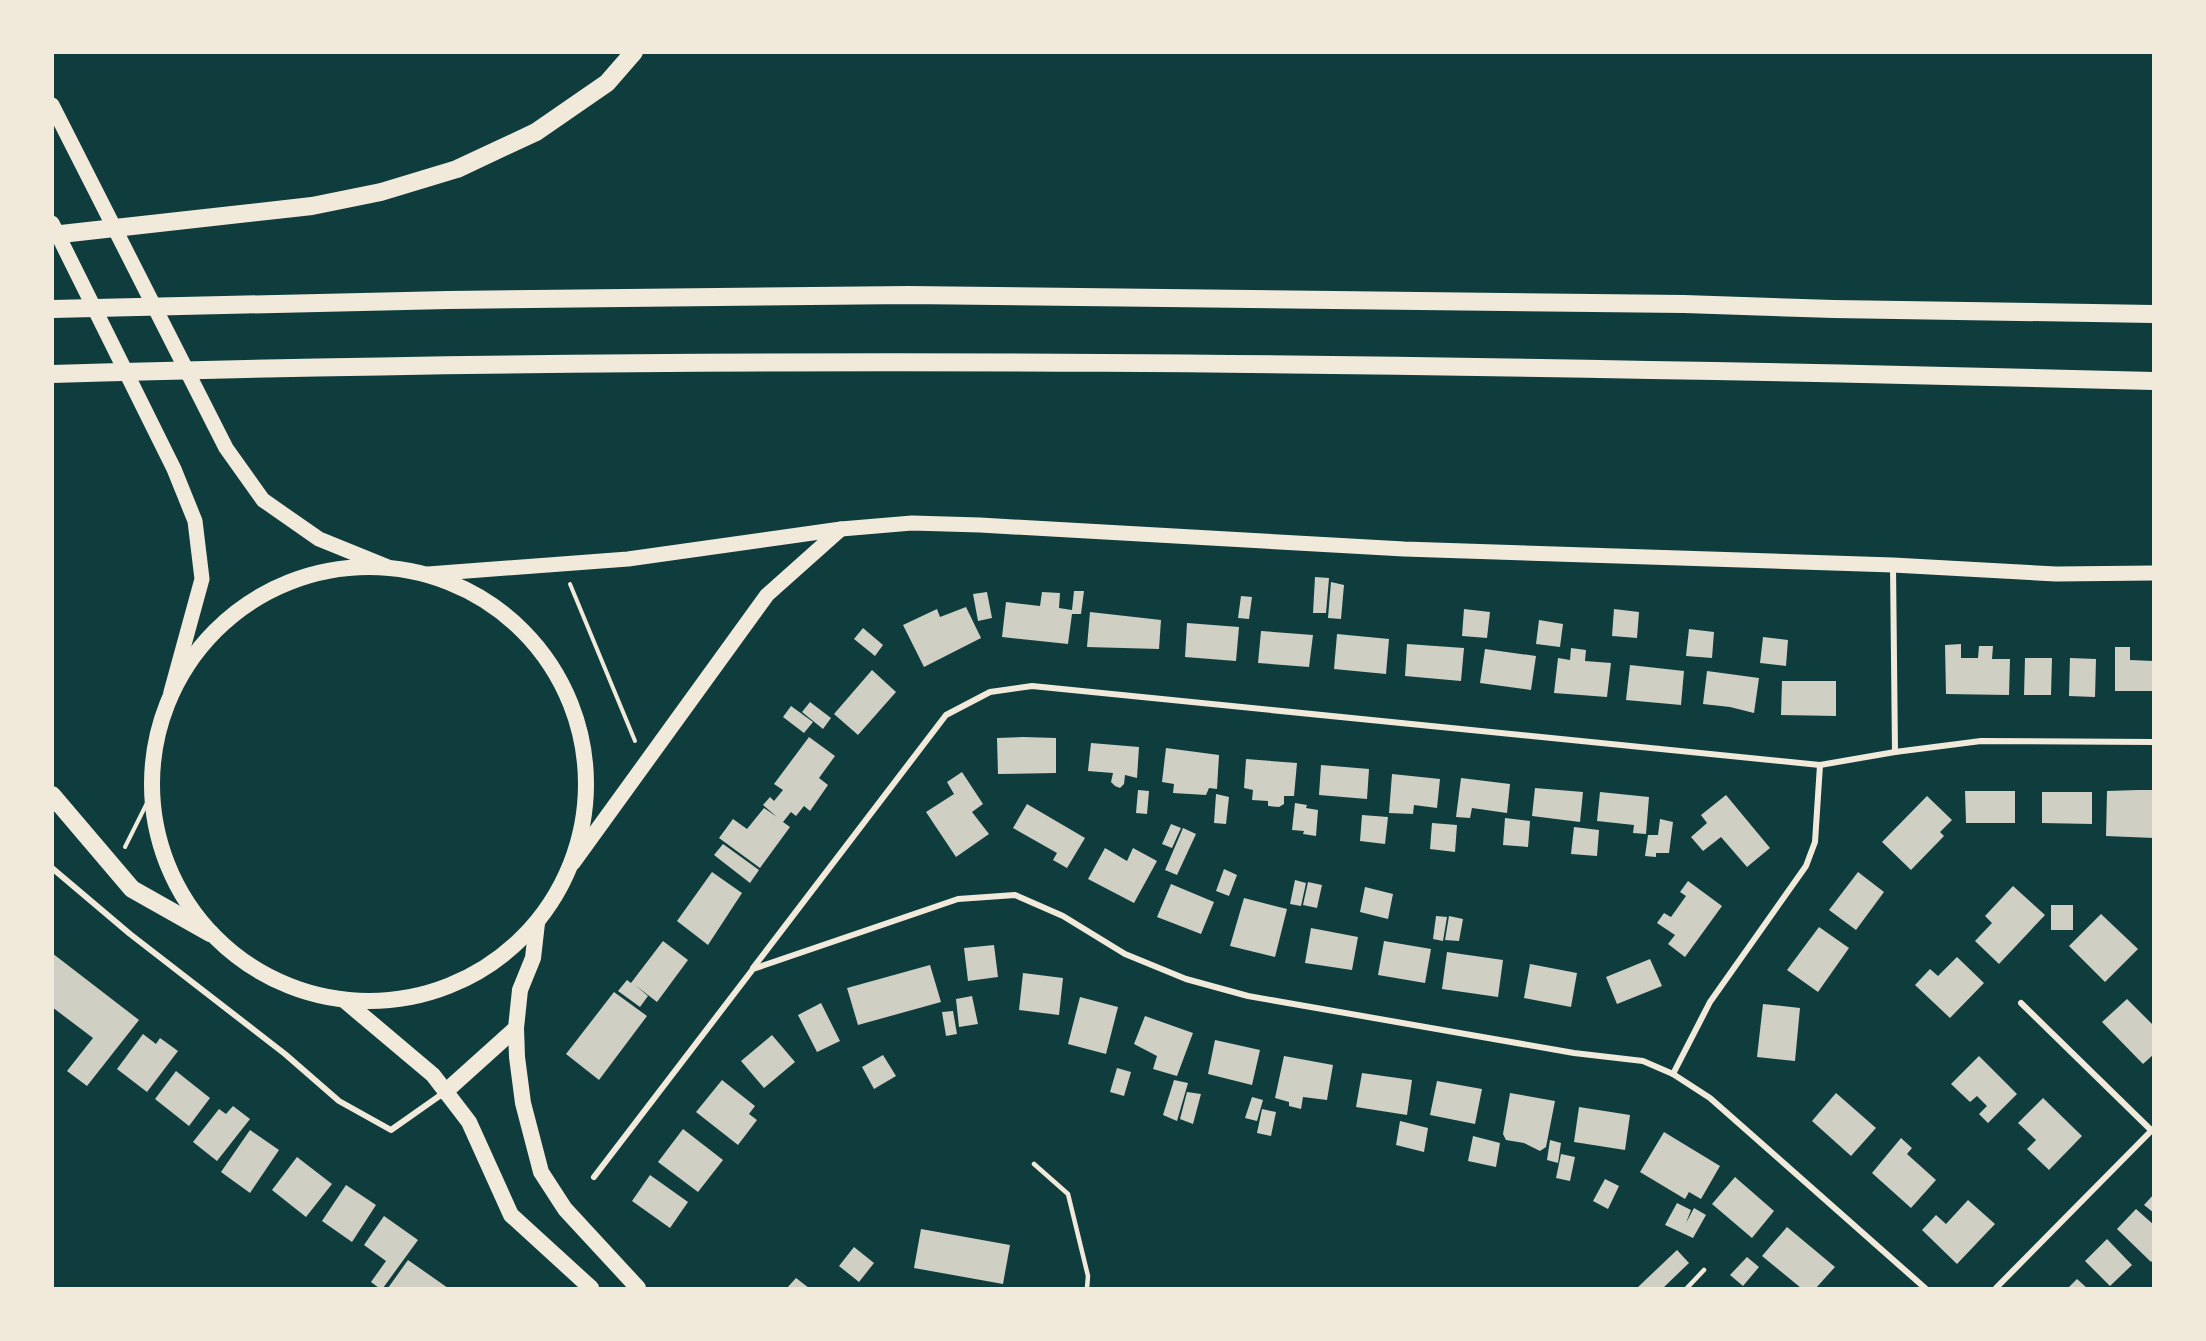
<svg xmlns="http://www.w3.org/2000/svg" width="2206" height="1341" viewBox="0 0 2206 1341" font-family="Roboto,sans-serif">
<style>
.building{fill:#cfcfc3}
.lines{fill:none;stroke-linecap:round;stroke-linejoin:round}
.path{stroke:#f1e9da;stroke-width:4}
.service{stroke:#f1e9da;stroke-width:4.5}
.minor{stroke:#f1e9da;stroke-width:6}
.primary{stroke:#f1e9da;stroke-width:15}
.trunk{stroke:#f1e9da;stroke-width:16}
.motorway{stroke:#f1e9da;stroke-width:18}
</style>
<rect width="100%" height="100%" fill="#0f3d3e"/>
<g class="building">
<polygon points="1315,577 1329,578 1326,613 1313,613"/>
<polygon points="1331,582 1344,585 1341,619 1328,618"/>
<polygon points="1074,591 1084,591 1081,614 1072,614 1068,644 1002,637 1006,602 1040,606 1042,592 1060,593 1059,608 1072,610"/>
<polygon points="987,592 992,618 978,621 973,594"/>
<polygon points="1241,596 1252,597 1249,619 1238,618"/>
<polygon points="966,607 981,638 924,667 903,625 937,609 940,617"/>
<polygon points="1464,609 1490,612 1487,638 1462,636"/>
<polygon points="1614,609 1639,612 1637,638 1612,636"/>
<polygon points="1090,612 1161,620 1159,649 1087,647"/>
<polygon points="1539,620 1563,624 1560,647 1536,644"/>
<polygon points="1187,623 1239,627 1236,661 1185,657"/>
<polygon points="863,628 883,645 875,656 854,639"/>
<polygon points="1689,629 1714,632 1712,658 1686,656"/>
<polygon points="1261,631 1313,635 1309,667 1258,663"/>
<polygon points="1337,634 1389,639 1386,674 1334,669"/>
<polygon points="1763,637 1788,640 1786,666 1760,663"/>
<polygon points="1407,644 1464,648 1461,681 1405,676"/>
<polygon points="1961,644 1961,658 1978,658 1979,646 1993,646 1992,659 2010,659 2009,695 1946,694 1945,645"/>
<polygon points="2115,647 2130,647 2130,660 2154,661 2154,691 2115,691"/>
<polygon points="1571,648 1586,650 1585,661 1611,663 1607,697 1554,693 1558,658 1570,660"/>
<polygon points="1485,649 1536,656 1531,690 1480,683"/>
<polygon points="2025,658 2052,658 2051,695 2024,695"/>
<polygon points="2070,658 2096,659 2095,697 2069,696"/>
<polygon points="1630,665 1684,671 1681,705 1626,700"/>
<polygon points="872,670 896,692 858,735 834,714"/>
<polygon points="1707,671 1759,678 1754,713 1730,707 1703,704"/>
<polygon points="1782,681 1836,681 1836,716 1781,715"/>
<polygon points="810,702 831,718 823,729 802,712"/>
<polygon points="791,706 813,722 804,733 783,717"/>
<polygon points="809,737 835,756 819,778 828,785 810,811 804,806 796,816 791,812 783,822 790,827 760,868 719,838 733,819 747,829 764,808 777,817 763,805 770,797 774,801 783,790 774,784"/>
<polygon points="1023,737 1056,738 1056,773 998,774 997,738"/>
<polygon points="1091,743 1139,747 1137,778 1125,775 1124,784 1120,788 1115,786 1111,782 1113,773 1088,771"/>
<polygon points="1166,748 1219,755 1217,789 1209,788 1206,795 1173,793 1174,784 1162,782"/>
<polygon points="1246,759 1297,763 1294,796 1284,796 1284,804 1279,807 1268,806 1268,801 1252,800 1253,790 1244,788"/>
<polygon points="1321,765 1369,769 1367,799 1319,795"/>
<polygon points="962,772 983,804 972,812 989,834 956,857 926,812 954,794 947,782"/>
<polygon points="1392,774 1440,779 1437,808 1414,805 1413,814 1389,813"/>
<polygon points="1461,778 1510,784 1507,813 1472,808 1470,818 1456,817"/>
<polygon points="1535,788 1583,792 1580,822 1532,816"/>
<polygon points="1138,790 1149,791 1147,814 1136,813"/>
<polygon points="2138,790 2154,790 2154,838 2106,836 2107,791"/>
<polygon points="1965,791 2015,791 2015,823 1966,823"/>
<polygon points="1600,792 1649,797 1646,834 1633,833 1634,825 1597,821"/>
<polygon points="2042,792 2092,792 2092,824 2042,823"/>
<polygon points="1216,794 1229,797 1226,824 1214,823"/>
<polygon points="1726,795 1770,848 1747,867 1721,837 1703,851 1691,837 1707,823 1701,815"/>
<polygon points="1927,796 1952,820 1940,832 1944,836 1911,870 1882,842"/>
<polygon points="1295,803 1307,805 1306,808 1318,810 1316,836 1303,834 1304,831 1292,830"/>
<polygon points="1027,804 1085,838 1067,868 1053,860 1057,853 1013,828"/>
<polygon points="1362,815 1388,817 1385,844 1360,841"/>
<polygon points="1505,818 1530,821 1528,847 1503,845"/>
<polygon points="1660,819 1673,822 1669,853 1656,853 1656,857 1645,856 1648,835 1658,835"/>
<polygon points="1432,823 1457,825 1455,852 1430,849"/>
<polygon points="1171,824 1181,828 1172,848 1162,844"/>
<polygon points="1574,827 1599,830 1597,856 1571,854"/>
<polygon points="1183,828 1196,834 1177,875 1165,870"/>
<polygon points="723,844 759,870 750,883 714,855"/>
<polygon points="1105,848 1127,861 1133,848 1157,861 1134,903 1088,879"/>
<polygon points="1224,869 1237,875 1229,896 1216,891"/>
<polygon points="712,872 742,893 708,945 677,921"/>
<polygon points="1858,872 1884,892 1856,930 1829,910"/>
<polygon points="1295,880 1306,883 1301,906 1290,904"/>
<polygon points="1688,881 1722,906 1685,957 1668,944 1675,935 1657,923 1664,913 1671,917 1686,896 1680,892"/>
<polygon points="1308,882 1322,885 1317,908 1303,905"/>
<polygon points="1171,884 1214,902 1201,934 1157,917"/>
<polygon points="2013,886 2045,915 1999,964 1975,941 1992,923 1985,916"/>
<polygon points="1365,887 1393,894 1388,919 1360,912"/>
<polygon points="1244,898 1287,909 1275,957 1230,946"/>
<rect x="2051" y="905" width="22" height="25"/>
<polygon points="2101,914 2138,949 2105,982 2069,946"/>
<polygon points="1436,916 1447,917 1443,941 1433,939"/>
<polygon points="1449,916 1463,919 1459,941 1445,940"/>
<polygon points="1819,927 1849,948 1818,992 1787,970"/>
<polygon points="1311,928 1358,937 1352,970 1305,963"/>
<polygon points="663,941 688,960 657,1002 635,985 648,996 640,1007 618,991 627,980 631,983"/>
<polygon points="1384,941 1431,949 1425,983 1378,975"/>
<polygon points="994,945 998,977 968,981 964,948"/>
<polygon points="1447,952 1503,960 1498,997 1442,989"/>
<polygon points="52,953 139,1020 87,1086 67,1071 93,1038 52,1007"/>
<polygon points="1957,957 1984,983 1950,1018 1915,985 1930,969 1938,976"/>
<polygon points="1650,959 1662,986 1617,1004 1606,977"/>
<polygon points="1530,964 1577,973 1571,1007 1524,998"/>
<polygon points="930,965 941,1002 858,1025 847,988"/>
<polygon points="1023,973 1063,978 1059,1015 1019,1010"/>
<polygon points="614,992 647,1016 599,1080 566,1054"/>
<polygon points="972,996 978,1024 959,1027 956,999"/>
<polygon points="1080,997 1118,1007 1106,1054 1068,1044"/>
<polygon points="2127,999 2154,1026 2154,1054 2143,1064 2102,1022"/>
<polygon points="821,1003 840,1041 817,1052 798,1015"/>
<polygon points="1763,1004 1800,1008 1795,1061 1757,1057"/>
<polygon points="953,1011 957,1034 946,1036 942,1012"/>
<polygon points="1145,1016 1193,1033 1177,1076 1153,1069 1157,1056 1134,1044"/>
<polygon points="143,1034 156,1044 160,1038 178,1051 147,1092 117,1069"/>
<polygon points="772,1035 795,1062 764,1088 741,1061"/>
<polygon points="1215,1040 1260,1050 1252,1085 1208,1074"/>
<polygon points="883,1055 896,1076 874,1089 862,1067"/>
<polygon points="1284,1056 1333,1065 1327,1100 1303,1097 1301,1109 1289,1106 1289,1102 1275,1098"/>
<polygon points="1979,1056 2017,1094 1988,1123 1979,1114 1987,1106 1977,1096 1970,1102 1951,1084"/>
<polygon points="1117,1068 1131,1072 1124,1096 1110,1092"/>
<polygon points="176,1071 210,1098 189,1126 155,1099"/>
<polygon points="1362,1073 1412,1080 1407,1115 1356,1107"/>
<polygon points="722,1080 755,1106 749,1114 757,1120 738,1145 696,1112"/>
<polygon points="1174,1080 1188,1083 1177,1121 1163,1115"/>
<polygon points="1437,1081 1482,1089 1475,1124 1430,1115"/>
<polygon points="1187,1092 1201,1094 1193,1124 1180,1119"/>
<polygon points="1510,1093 1555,1101 1546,1147 1540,1151 1524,1143 1506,1140 1503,1134"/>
<polygon points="1836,1093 1876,1128 1851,1156 1812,1121"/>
<polygon points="1252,1097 1263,1100 1257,1121 1245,1118"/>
<polygon points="2043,1098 2082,1136 2049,1170 2027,1149 2036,1140 2018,1123"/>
<polygon points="233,1106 250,1119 217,1161 193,1142 219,1109 226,1114"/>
<polygon points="1579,1107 1630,1115 1625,1150 1574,1142"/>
<polygon points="1262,1109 1276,1112 1271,1136 1257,1133"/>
<polygon points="1400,1121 1428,1128 1424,1152 1396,1145"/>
<polygon points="683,1129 723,1160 698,1192 658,1162"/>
<polygon points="250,1130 279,1150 250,1193 221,1172"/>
<polygon points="1664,1132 1720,1166 1701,1199 1689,1192 1685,1199 1640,1172"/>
<polygon points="1473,1136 1500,1143 1496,1167 1468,1161"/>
<polygon points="1901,1138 1912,1148 1907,1154 1936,1180 1911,1208 1872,1173"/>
<polygon points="1550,1140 1561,1143 1558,1163 1547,1160"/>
<polygon points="1561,1154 1575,1157 1570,1181 1556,1178"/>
<polygon points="297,1157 332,1184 306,1217 272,1190"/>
<polygon points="650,1175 688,1202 670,1228 632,1201"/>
<polygon points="1735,1177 1774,1211 1752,1238 1712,1204"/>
<polygon points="1605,1179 1619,1186 1608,1209 1593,1201"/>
<polygon points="346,1185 376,1205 352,1242 322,1221"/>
<polygon points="2154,1194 2154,1213 2144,1205"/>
<polygon points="1968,1200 1995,1224 1957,1264 1922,1230 1936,1215 1946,1224"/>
<polygon points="1677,1203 1691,1210 1686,1223 1694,1208 1706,1215 1693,1238 1665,1225"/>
<polygon points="2136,1209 2154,1225 2154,1259 2151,1262 2117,1229"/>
<polygon points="384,1216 418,1240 383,1288 379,1288 371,1282 386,1261 364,1245"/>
<polygon points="1787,1227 1835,1267 1816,1288 1801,1288 1762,1256"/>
<polygon points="921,1229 1010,1245 1003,1284 914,1268"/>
<polygon points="2107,1239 2132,1265 2110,1286 2085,1261"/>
<polygon points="854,1247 874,1263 859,1282 839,1266"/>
<polygon points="1677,1250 1689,1263 1663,1288 1637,1288"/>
<polygon points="1747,1257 1759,1267 1743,1286 1730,1275"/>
<polygon points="408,1260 448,1288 388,1288"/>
<polygon points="796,1278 809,1288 787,1288"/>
<polygon points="2077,1279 2087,1288 2068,1288"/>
</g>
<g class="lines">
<g class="path">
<polyline points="570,584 635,741"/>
<polyline points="125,847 152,793"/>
</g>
<g class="service">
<polyline points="1034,1164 1068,1194 1088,1276 1087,1288"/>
<polyline points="1687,1288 1704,1270"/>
</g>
<g class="minor">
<polyline points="1893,566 1895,752"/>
<polyline points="52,868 130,934 285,1054 339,1101 391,1130 445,1092"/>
<polyline points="753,968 946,715 990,692 1032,686 1820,765 1895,752 1981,741 2154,742"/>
<polyline points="2021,1003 2151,1130"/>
<polyline points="1673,1074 1710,1002 1806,866 1815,842 1820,765"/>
<polyline points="594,1177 753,969 958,899 1015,895 1063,916 1125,954 1186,979 1248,996 1574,1053 1643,1061 1673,1074 1710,1098 1925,1288"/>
<polyline points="1996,1288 2154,1128"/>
</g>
<g class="primary">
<polyline points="52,105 226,448 263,500 319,539 388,567"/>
<polyline points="52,223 174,469 195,521 202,579 171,692"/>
<polyline points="428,574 628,559 841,529 912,523 980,525 1404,549 1893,565 2056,574 2154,573"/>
<polyline points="573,863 767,595 841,529"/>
</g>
<g class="trunk">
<circle cx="369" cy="784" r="217"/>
<polyline points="537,923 533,958 520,990 516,1028 517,1057 523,1103 541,1172 565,1209 638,1288"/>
<polyline points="344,1000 433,1075 469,1122 511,1215 591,1288"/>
<polyline points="445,1092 516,1028"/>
</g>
<g class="motorway">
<polyline points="52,235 312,206 381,192 457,169 536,132 607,83 634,52"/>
<polyline points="52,309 448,300 909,295 1684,304 1834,309 2154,314"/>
<path d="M52,374c701,-21 1401,-11 2102,7"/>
<polyline points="52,795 132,889 210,933"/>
</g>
</g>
<rect width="2206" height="1341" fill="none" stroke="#f1e9da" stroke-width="108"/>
</svg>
